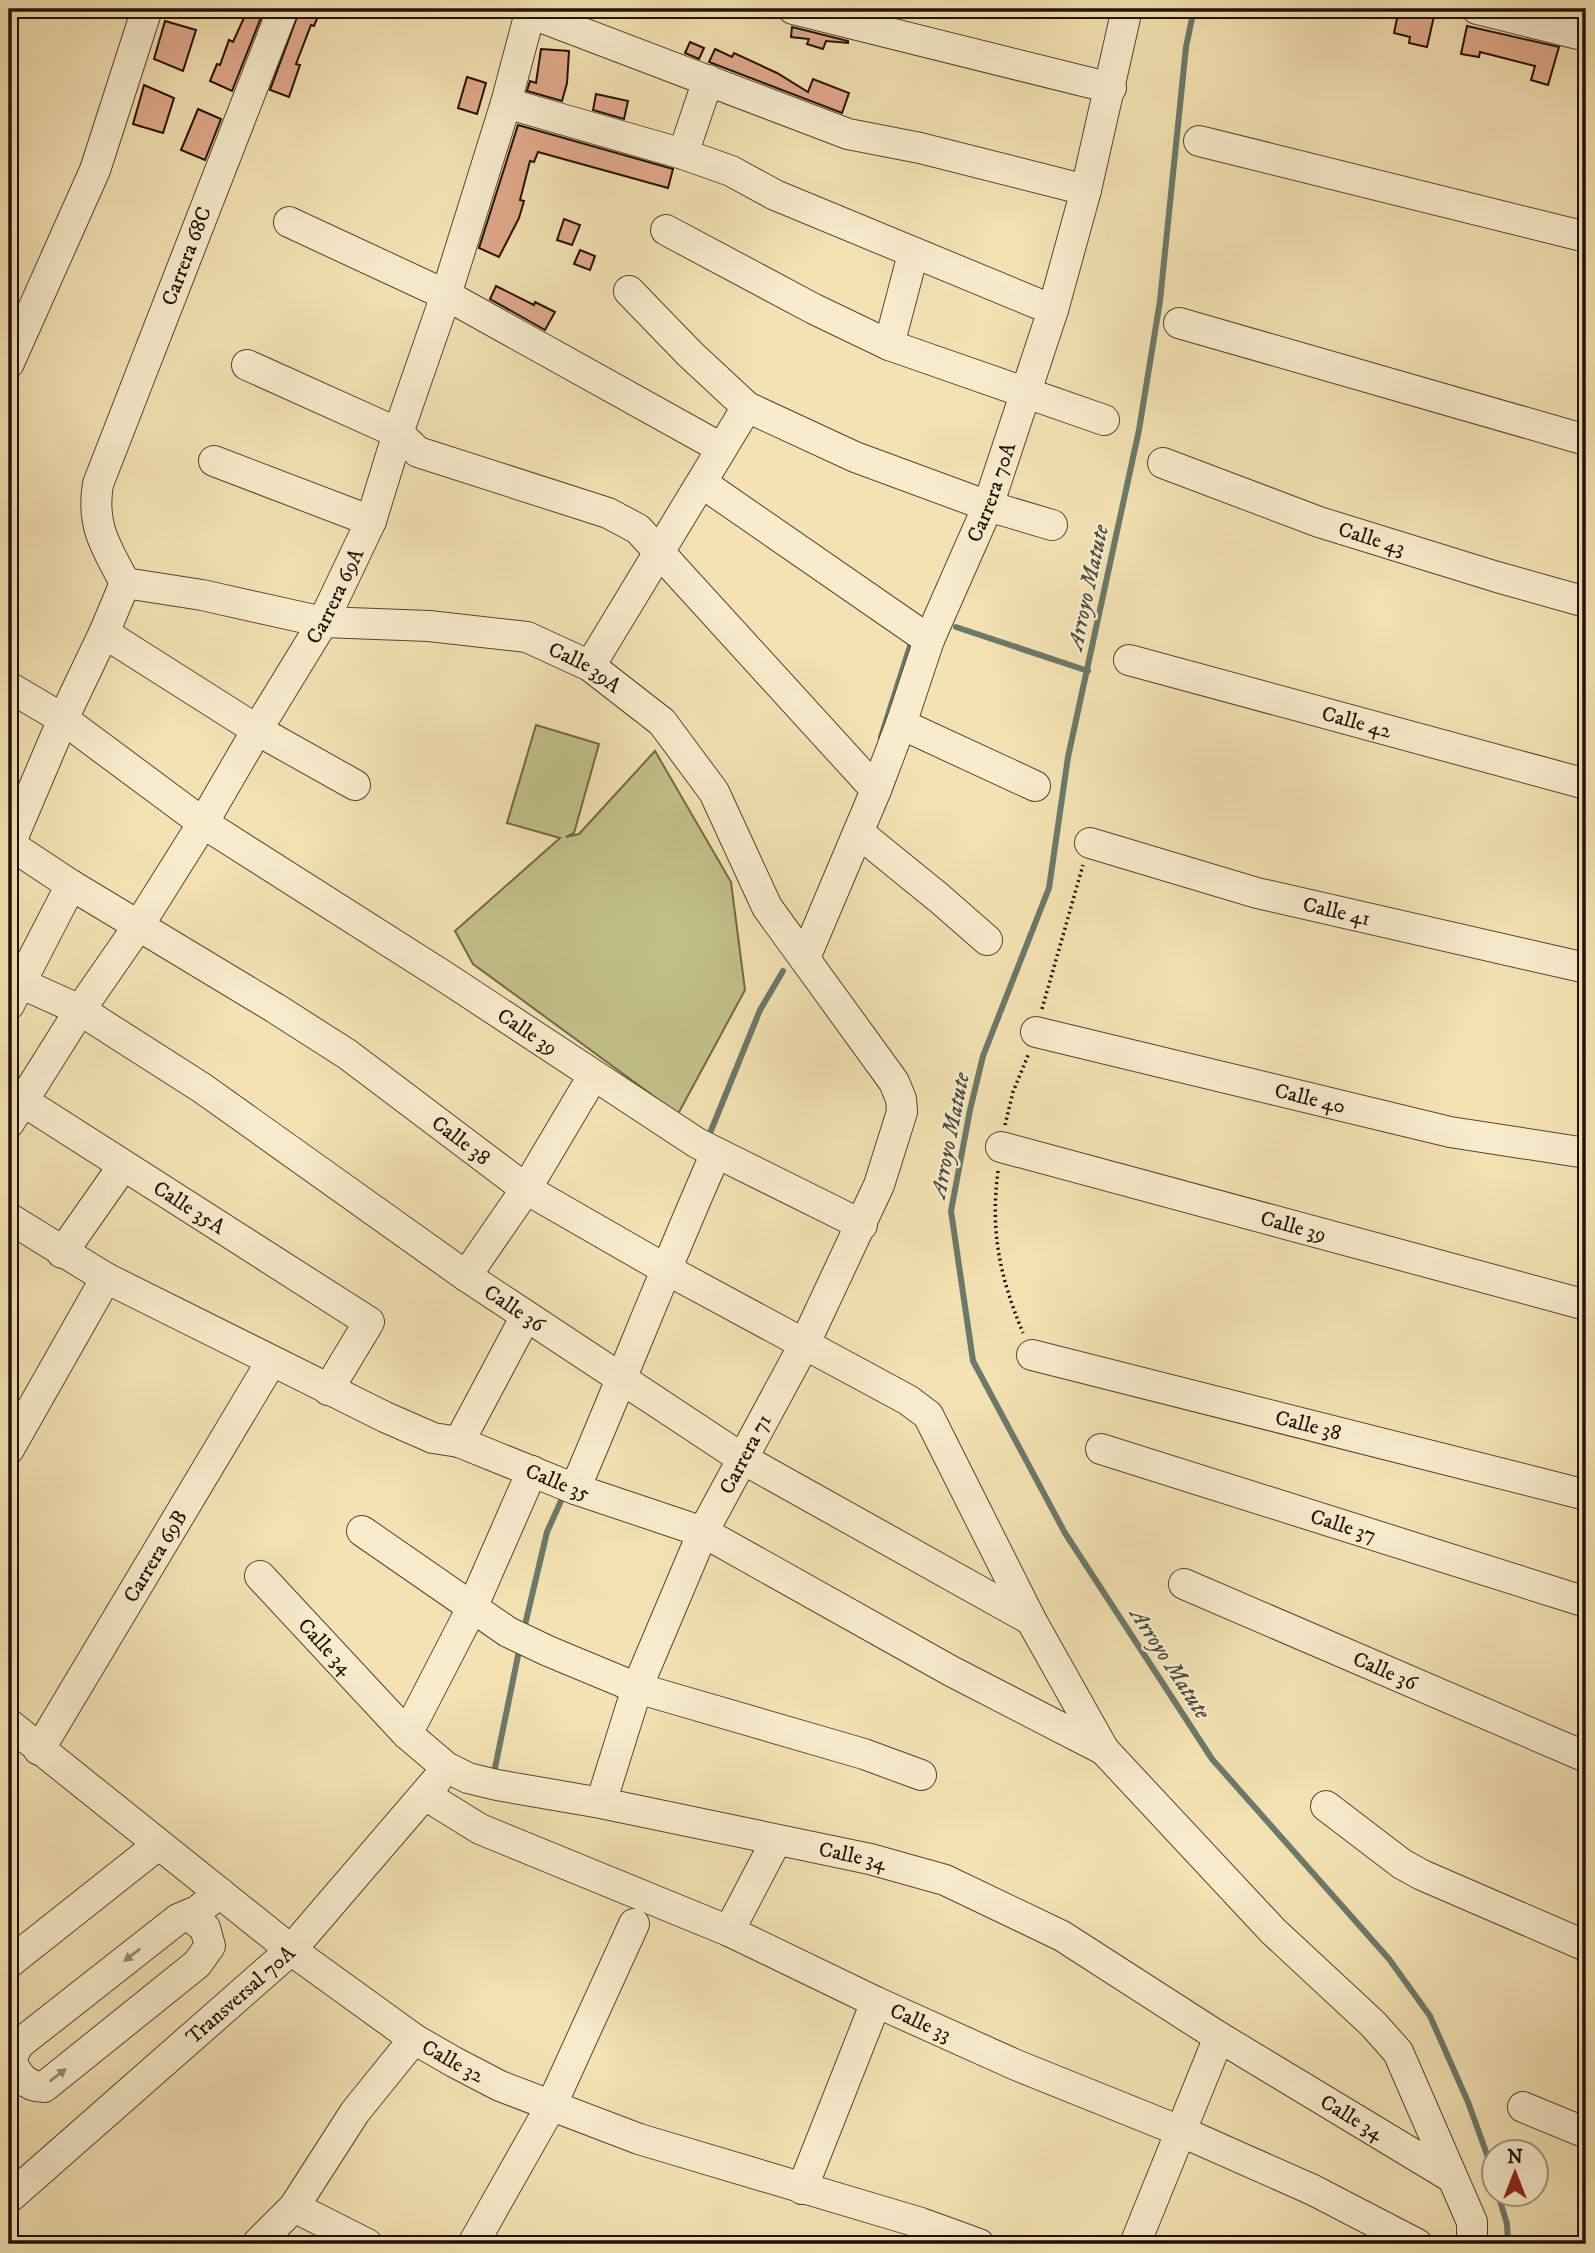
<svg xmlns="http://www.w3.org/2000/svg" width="1595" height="2253" viewBox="0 0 1595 2253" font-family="'IM FELL DW Pica',serif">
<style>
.green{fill:#c2c187;stroke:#726947;stroke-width:2}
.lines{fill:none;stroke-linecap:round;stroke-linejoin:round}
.stream{stroke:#6c796b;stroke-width:6}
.building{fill:#e1aa8c;stroke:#231107;stroke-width:2}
.minor-casing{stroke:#574532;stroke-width:32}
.path{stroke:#231107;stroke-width:3.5;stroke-dasharray:2 3.5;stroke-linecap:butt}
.minor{stroke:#f8eccd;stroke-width:30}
.oneway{fill:#988974}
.labels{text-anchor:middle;stroke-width:5;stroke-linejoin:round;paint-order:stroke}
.street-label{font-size:21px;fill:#231107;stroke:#f8eccd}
.water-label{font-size:23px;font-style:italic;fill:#4d4e41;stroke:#f8eccd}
</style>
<rect width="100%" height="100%" fill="#f4e2b2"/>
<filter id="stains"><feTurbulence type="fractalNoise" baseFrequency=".00286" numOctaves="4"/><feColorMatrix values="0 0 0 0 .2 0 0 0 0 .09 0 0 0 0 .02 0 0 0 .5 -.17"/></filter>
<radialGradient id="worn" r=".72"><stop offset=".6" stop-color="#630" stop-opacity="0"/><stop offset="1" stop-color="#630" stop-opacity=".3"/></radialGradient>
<polygon class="green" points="536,725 599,744 574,833 566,837 579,834 655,751 731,882 745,990 678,1114 473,964 455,931 560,838 507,823"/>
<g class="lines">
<g class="stream">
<polyline points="1194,9 1186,47 1160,301 1139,430 1068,757 1049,888 983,1056 970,1110 951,1211 973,1361 1065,1533 1212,1759 1389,1959 1430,2016 1468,2102 1494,2174"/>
<polyline points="956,627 1088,671"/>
<polyline points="881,737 911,643"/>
<polyline points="708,1138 760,1010 783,971"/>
<polyline points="524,1629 547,1532 565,1492"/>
<polyline points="495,1768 520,1646"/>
<polyline points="1498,2194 1507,2224 1508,2244"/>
</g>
</g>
<g class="building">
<polygon points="248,9 264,10 232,91 210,81 217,64 220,65 229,40 233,42"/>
<polygon points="300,9 321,9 314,26 311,25 296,64 300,65 289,97 270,90"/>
<polygon points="1399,9 1434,16 1427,47 1409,43 1410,37 1394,33"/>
<polygon points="165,21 196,30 183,71 154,59"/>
<polygon points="1467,26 1559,47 1548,85 1531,80 1535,66 1480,52 1479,57 1461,54"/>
<polygon points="792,27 848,41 848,43 826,41 823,49 807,44 809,39 791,37"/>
<polygon points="690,42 704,48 699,59 685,53"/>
<polygon points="541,49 569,51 567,83 562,101 527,91 530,81 536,83"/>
<polygon points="715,49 732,57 734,53 777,73 808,92 813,79 849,93 842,113 709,62"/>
<polygon points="467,77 486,83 477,114 458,108"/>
<polygon points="144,85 174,98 163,133 133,124"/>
<polygon points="596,94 628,101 624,119 593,110"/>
<polygon points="198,109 221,119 205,160 181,150"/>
<polygon points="518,125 673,169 668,188 538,152 534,162 530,161 520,200 524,201 519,218 499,257 479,248"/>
<polygon points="564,219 580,225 572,245 557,240"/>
<polygon points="580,250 595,256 590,270 574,264"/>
<polygon points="496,286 534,305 535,302 555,312 545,330 490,299"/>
</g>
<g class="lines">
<g class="minor-casing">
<g id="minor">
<path id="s1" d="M283,9l-185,475c-7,42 8,63 27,99l77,12 121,27 106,4 98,11 63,29 72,56 52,70 53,115 127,175 7,17 1,13 -23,73 -74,158 -102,189 -66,156 -36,115"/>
<polyline points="793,9 1111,88"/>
<polyline points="1477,9 1586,36"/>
<polyline points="530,13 848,134 920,148 1086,190"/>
<polyline points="506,103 683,154 731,171 775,195 1053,310"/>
<polyline points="1199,141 1586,237"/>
<polyline points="683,154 708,80"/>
<polyline points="289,222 446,295 721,448"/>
<polyline points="666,230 814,309 889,345 1104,420"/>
<polyline points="629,291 690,354 747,407 855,457 988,506 1052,525"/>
<polyline points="1179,323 1586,440"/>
<polyline points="889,345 913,254"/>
<polyline points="9,363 95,170 147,9"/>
<polyline points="247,365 398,433 418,452 608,513 638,529 876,790"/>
<polyline points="214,461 371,521"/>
<path id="s2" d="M1163,463l156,59 178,55 89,25"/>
<polyline points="702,483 929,640"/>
<polyline points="104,633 257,730 355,785"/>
<path id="s3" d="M1129,660l457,124"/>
<polyline points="590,666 747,407"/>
<path id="s4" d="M9,687l54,32 140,104 242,154 252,166 165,82"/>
<polyline points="901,724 1035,786"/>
<polyline points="859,833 939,898 987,940"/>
<path id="s5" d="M1090,843l167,50 329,75"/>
<path id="s6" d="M9,844l62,41 204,123 72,46 179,135 134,77 248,134 20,15 103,205 73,130 169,181 100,93 25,28 74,170v22"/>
<polyline points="10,844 63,719 104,633 125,583"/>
<path id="s7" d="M805,958l71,-168 25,-66 28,-84 59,-134 65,-196 33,-120 41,-181"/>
<path id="s8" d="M9,976l11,7 60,27 122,78 264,188 277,183 288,161"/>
<polyline points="9,1005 71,885"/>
<path id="s9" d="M1036,1032l414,100 136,21"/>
<path id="s10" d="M9,1092l360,230 -41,68"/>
<path id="s11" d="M9,1123l71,-113 59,-85 64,-102 54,-93 66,-108 48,-101 27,-88 48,-138 60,-192 25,-94"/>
<path id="s12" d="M1001,1147l585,158"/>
<path id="s13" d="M9,1218l97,60 279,139 48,21 26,4 116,47 128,43 248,139 153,79"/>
<polyline points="62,1253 123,1166"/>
<polyline points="466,1276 526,1189 593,1076"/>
<path id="s14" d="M1032,1355l554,140"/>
<polyline points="459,1442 526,1316"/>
<polyline points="9,1449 106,1278"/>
<path id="s15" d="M1101,1449l485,153"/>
<path d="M575,1489c48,-112 92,-225 141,-336"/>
<polyline points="362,1531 508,1632 548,1651 637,1688 864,1754 921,1775"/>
<path id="s16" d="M260,1576l147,158 39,33 22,11 29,7 104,18 269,56 75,21 117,56 157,101 232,140"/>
<path id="s17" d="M1184,1584l402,173"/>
<path id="s18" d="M9,1724l282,226 123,89 40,23 46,24 139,53 282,84 58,21"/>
<polyline points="407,1734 472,1608 532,1471"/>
<path id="s19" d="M39,1750l232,-388"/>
<path id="s20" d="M425,1795l55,34 249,102 147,71 140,63 164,66 133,59 104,54"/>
<polyline points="1326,1806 1402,1864 1422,1875 1586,1946"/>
<path d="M188,1915l17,13 5,18 -13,18 -153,123c-18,0 -28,-12 -33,-29l8,-14 159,-125 19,-8 23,-18"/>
<polyline points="729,1931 776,1841"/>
<polyline points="9,1963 158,1845"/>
<polyline points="1523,2107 1586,2133"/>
<polyline points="802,2189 876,2002"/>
<path id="s21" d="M9,2198l282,-248 145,-169"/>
<polyline points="294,2207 367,2244"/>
<polyline points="257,2244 294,2207 355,2112 414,2039"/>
<polyline points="473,2244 551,2106 634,1924"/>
<polyline points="1135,2244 1219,2037"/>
</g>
</g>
<g class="path">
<polyline points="104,9 120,18"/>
<polyline points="1042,1009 1083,865"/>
<polyline points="1005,1125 1013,1092 1029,1053"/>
<path d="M998,1171c-8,61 2,106 25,162"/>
</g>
<use href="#minor" class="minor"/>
</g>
<defs><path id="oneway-solid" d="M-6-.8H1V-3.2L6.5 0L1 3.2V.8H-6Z" transform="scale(1.75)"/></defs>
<g class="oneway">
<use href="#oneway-solid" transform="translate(132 1955) rotate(142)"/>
<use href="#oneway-solid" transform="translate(58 2075) rotate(-38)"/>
</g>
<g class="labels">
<g class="street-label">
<text transform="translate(186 256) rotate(-69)" y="7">Carrera 68C</text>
<text dy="7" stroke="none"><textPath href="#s7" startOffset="502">Carrera 70A</textPath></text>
<text dy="7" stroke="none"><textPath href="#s2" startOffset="222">Calle 43</textPath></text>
<text dy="7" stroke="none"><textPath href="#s11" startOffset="620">Carrera 69A</textPath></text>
<text dy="7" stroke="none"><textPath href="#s1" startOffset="1087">Calle 39A</textPath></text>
<text dy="7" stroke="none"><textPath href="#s3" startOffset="236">Calle 42</textPath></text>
<text dy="7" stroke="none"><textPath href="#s5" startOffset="256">Calle 41</textPath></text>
<text dy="7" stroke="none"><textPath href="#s4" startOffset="623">Calle 39</textPath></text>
<text dy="7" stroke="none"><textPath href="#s9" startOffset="282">Calle 40</textPath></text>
<text dy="7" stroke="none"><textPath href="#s6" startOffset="541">Calle 38</textPath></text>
<text dy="7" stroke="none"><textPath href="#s10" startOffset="214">Calle 35A</textPath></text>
<text dy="7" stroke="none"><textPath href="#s12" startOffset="303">Calle 39</textPath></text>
<text dy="7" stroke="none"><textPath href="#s8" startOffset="606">Calle 36</textPath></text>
<text dy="7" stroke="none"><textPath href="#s14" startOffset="285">Calle 38</textPath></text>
<text transform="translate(745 1454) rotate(-62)" y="7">Carrera 71</text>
<text dy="7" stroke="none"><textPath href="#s13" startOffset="611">Calle 35</textPath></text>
<text dy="7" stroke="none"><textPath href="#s15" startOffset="254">Calle 37</textPath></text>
<text dy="7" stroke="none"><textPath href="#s19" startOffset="226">Carrera 69B</textPath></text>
<text dy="7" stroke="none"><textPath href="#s16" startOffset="96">Calle 34</textPath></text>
<text dy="7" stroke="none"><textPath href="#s17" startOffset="219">Calle 36</textPath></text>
<text dy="7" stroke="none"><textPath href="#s16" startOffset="684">Calle 34</textPath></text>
<text dy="7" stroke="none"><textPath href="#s21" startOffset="308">Transversal 70A</textPath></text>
<text dy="7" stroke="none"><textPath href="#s20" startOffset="546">Calle 33</textPath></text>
<text dy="7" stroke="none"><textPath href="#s18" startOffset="558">Calle 32</textPath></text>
<text dy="7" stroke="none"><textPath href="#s16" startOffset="1251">Calle 34</textPath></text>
</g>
<g class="water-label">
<text transform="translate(1087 587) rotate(-78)" y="8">Arroyo Matute</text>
<text transform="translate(949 1135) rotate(-79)" y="8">Arroyo Matute</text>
<text transform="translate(1171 1663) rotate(57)" y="8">Arroyo Matute</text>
</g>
</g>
<rect width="1595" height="2253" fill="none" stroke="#f4e2b2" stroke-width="35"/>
<rect x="10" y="10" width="1574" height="2232" fill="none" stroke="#231107" stroke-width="3.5"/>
<rect x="18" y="18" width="1560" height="2218" fill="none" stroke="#231107" stroke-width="2"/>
<g transform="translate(1515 2173)"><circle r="33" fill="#f8eccd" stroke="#a3947e" stroke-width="2"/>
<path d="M0-5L12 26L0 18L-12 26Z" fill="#8f2418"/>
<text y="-10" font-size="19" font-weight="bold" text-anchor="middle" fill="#231107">N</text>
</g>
<rect width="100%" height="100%" filter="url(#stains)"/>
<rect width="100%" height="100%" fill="url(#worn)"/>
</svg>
